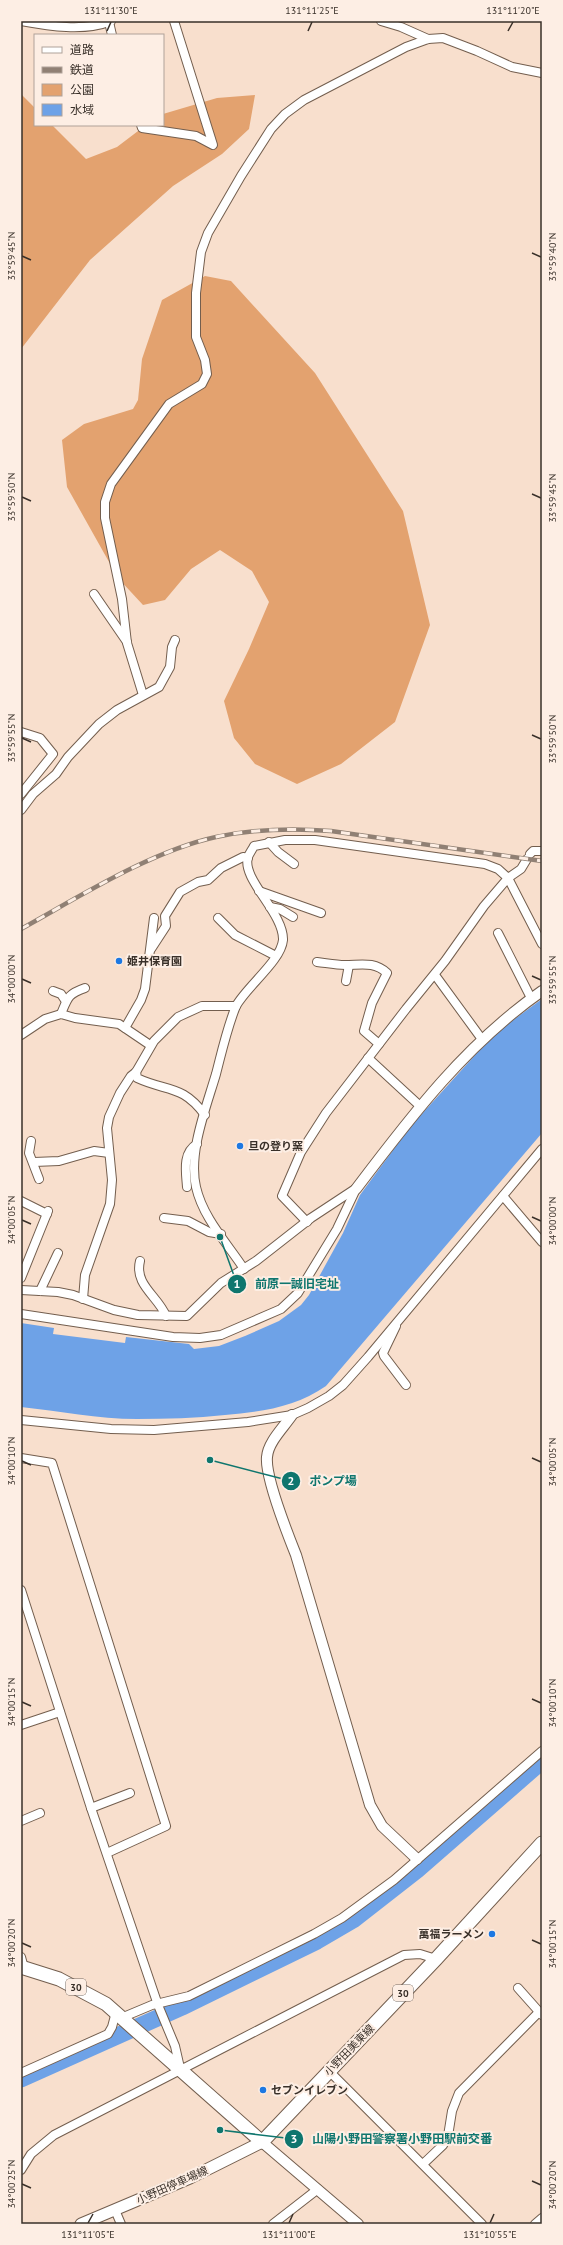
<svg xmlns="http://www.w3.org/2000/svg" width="563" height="2245" viewBox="0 0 563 2245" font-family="'PT Sans','Noto Sans JP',sans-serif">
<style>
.green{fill:#e3a26f}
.water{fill:#6ea2e7}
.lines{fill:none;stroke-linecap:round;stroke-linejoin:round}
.river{stroke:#6ea2e7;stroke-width:17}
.minor-casing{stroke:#735e4e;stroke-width:10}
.tertiary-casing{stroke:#735e4e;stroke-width:12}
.secondary-casing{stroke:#735e4e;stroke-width:13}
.primary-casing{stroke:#735e4e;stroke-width:15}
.minor{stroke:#fff;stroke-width:8}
.tertiary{stroke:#fff;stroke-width:10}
.secondary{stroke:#fff;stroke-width:11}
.primary{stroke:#fff;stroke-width:13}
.rail-casing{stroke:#908074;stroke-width:4.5}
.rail{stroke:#fdeee4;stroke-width:3;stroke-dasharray:9;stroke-linecap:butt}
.ticks{fill:none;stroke:#393029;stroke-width:1.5}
.poi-dot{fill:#1d78e2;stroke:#fdeee4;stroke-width:1.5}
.labels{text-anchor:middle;stroke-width:4;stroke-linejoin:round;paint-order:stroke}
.shield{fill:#fdeee4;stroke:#746961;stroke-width:1}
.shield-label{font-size:10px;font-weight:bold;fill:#393029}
.poi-label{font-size:11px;font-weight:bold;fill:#393029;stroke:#fdeee4;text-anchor:start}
.street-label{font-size:11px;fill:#393029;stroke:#fdeee4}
.leader{fill:none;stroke:#0f766e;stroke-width:1.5}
.callout-dot{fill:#0f766e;stroke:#fdeee4;stroke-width:1.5}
.mark-label{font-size:12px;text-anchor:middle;font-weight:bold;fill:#fff}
.callout-label{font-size:12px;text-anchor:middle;font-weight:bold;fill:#0f766e;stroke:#fdeee4;stroke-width:4;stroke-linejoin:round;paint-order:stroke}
.neatline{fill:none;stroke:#393029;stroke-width:1.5}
.ticks-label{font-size:10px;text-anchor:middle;fill:#393029}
</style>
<rect width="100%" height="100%" fill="#f8dfcd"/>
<g class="green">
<polygon points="21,94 35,108 35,125 52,125 86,159 117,147 146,125 163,125 163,114 217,98 255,95 249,129 222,154 173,186 90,260 21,349"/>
<polygon points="205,276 231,281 315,373 403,511 430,625 395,722 341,764 297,784 255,764 234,738 224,701 249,649 269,602 252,571 220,550 191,569 165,600 143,605 118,578 67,487 62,440 84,424 133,409 138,400 142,359 162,300"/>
</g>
<path class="water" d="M542,999v134l-216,253c-30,21 -65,26 -101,29 -29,3 -59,4 -88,4 -39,0 -78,-8 -116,-12v-84l33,5 -1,6 72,9 1,-6 63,7 5,5 25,-3 26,-10 34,-15 22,-16 8,-10 34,-62 17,-38 50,-68 67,-74 24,-24z"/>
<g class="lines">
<polyline class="river" points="21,2079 182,2007 317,1941 353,1920 417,1870 542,1761"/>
<g class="minor-casing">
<g id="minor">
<path d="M21,21c28,5 63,11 90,0"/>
<polyline points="381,21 401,27 428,39"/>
<polyline points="109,22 112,35"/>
<polyline points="141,125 142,128 196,136 213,145 174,21"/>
<polyline points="94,594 127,642"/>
<polyline points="143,695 127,643 122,599 105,518 105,502 111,484 169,404 202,384 207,374 205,360 196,337 196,293 201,252 208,233 241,176 271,129 285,114 304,100 406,47 428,39 443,38 477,51 512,67 542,73"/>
<polyline points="21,732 40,738 53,754 21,794"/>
<polyline points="21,810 33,794 56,774 68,757 99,724 117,710 159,687 170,667 172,647 175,640"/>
<polyline points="269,842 278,852 294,864"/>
<polyline points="530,854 533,851 542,851"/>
<polyline points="259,891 321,913"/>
<polyline points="270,907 280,909 293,917"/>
<polyline points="218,918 235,935 276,956"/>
<polyline points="498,933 531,998"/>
<polyline points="151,949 166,926 165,916 180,892 198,882 208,880 221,868 243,857 248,858"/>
<path d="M317,962c9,1 19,3 28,3 16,0 29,-4 42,8l-15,30 -8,28 15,13"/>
<polyline points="435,975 481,1038"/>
<polyline points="346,981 349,965"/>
<polyline points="53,991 61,994 65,1000"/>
<path d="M61,1014c7,-17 7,-20 24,-26"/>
<polyline points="125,1028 141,1000 145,989 154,918"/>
<polyline points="21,1035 45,1019 61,1014 75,1018 119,1024 150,1045"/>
<polyline points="368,1058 420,1106"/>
<path d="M136,1072l1,6c30,14 45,6 68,37"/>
<polyline points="31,1141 29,1153 39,1179"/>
<polyline points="34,1162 59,1161 94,1151 109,1153"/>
<path d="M187,1187c-1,-15 -5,-34 10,-43"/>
<polyline points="503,1196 542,1242"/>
<polyline points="21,1201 47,1214"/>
<polyline points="164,1218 188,1221 209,1232 221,1234"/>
<polyline points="307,1222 282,1196 301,1152 326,1113 406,1009 445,961 484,906 508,878 521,869 527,859"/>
<path d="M140,1261c-6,24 18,35 26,55"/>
<path d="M244,1269c-17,-26 -41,-51 -48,-82 -8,-34 10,-79 20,-113 6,-23 11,-46 20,-68 11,-20 45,-45 47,-66 1,-27 -42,-61 -35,-83 1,-3 4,-7 6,-11l31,-6h30l170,24 13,5 10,9 34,66"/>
<polyline points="21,1278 48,1211"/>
<polyline points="21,1290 58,1292 73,1295 114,1310 138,1315 187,1316 221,1283 256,1261 311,1218 355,1189"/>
<polyline points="40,1291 58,1253"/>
<polyline points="83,1299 85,1275 110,1204 112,1180 107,1128 109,1117 120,1093 131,1076 136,1072 154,1041 178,1017 202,1006 236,1006"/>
<polyline points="21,1314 173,1337 200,1338 221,1335 281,1309 298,1293 337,1229 356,1189"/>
<polyline points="396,1326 383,1353 384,1356 406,1385"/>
<polyline points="21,1420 111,1429 154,1430 248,1422 292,1415 308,1408 329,1396 343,1385 368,1357 542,1149"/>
<polyline points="21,1458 52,1463 166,1826 107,1853"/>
<polyline points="21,1590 91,1808 158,2005 175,2046 180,2068"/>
<polyline points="21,1725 60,1712"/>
<polyline points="91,1808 130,1793"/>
<polyline points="21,1821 40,1813"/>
<polyline points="21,1957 24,1968"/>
<polyline points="518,1988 542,2015"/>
<polyline points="121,2018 152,2005 189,1996 314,1934 342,1918 394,1880 542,1751"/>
<polyline points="329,2071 482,2224"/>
<polyline points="21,2073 108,2034 112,2027 116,2012"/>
<polyline points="423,2164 443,2145 448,2136 452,2111 459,2093 539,2012"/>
<polyline points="21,2170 31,2154 54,2135 404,1955 420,1954 436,1959"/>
<polyline points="115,2210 121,2224"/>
<polyline points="273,2224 318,2189"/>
<polyline points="535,2224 542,2218"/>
</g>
</g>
<g class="tertiary-casing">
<g id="tertiary">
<path d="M356,1189c56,-74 110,-145 186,-198"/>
<path d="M292,1415c-8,12 -24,27 -25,42 -2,19 21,78 29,98l74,250 12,21 35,33"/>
<polyline points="262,2142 358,2224"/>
</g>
</g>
<g class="secondary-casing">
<polyline id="secondary" points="81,2224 190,2178 262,2142"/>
</g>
<g class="primary-casing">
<polyline id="primary" points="21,1967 59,1979 106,2004 262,2142 436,1959 542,1843"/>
</g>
<use href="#minor" class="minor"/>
<use href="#tertiary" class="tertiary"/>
<use href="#secondary" class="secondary"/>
<use href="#primary" class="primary"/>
<g class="rail-casing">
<path id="rail" d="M21,929c58,-32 130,-78 195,-92 38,-8 76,-9 115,-6l211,30"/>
</g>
<use href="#rail" class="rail"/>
</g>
<path class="ticks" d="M107,31l4,-9M308,31l4,-9M508,31l5,-9M532,253l9,4M22,256l9,4M532,494l9,4M22,497l9,4M532,735l9,4M22,738l9,4M532,976l9,4M22,979l9,4M532,1217l9,4M22,1220l9,4M532,1458l9,4M22,1461l9,4M532,1699l9,4M22,1702l9,4M532,1940l9,4M22,1943l9,4M532,2181l9,4M22,2184l9,4M88,2223l5,-9M289,2223l4,-9M490,2223l4,-9"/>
<g class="poi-dot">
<circle cx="119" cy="961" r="4"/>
<circle cx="240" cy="1146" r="4"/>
<circle cx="492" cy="1934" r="4"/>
<circle cx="263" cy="2090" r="4"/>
</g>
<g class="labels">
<g class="shield">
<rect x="66" y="1979" width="20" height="16" rx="3"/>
<rect x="393" y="1985" width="20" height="16" rx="3"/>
</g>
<g class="shield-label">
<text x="76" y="1991">30</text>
<text x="403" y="1997">30</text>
</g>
<g class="poi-label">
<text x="127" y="965">姫井保育園</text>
<text x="248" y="1150">旦の登り窯</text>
<text x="484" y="1938" text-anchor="end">萬福ラーメン</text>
<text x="271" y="2094">セブンイレブン</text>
</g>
<g class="street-label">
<text transform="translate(349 2050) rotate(-46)" y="4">小野田美東線</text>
<text transform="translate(172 2185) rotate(-24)" y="4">小野田停車場線</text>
</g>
</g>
<path class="leader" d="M220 1237L237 1284M210 1460L291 1481M220 2130L294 2139"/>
<g class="callout-dot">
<circle cx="220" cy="1237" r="4"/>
<circle cx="210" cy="1460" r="4"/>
<circle cx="220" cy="2130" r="4"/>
<circle cx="237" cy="1284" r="10"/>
<circle cx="291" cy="1481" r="10"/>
<circle cx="294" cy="2139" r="10"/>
</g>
<g class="mark-label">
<text x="237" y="1288">1</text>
<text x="291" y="1485">2</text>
<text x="294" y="2143">3</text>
</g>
<g class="callout-label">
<text x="297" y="1288">前原一誠旧宅址</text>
<text x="333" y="1485">ポンプ場</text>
<text x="402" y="2143">山陽小野田警察署小野田駅前交番</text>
</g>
<rect width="563" height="2245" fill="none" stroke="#fdeee4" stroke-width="44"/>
<rect x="34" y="34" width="130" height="92" fill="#fdeee4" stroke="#afa299"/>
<rect x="42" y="47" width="20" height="6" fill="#ffffff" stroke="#afa299"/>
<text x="70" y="54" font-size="12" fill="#393029">道路</text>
<rect x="42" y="67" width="20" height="6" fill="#908074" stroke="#afa299"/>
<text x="70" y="74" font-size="12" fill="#393029">鉄道</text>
<rect x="42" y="84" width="20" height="12" fill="#e3a26f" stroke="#afa299"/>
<text x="70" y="94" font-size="12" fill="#393029">公園</text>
<rect x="42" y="104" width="20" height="12" fill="#6ea2e7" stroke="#afa299"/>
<text x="70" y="114" font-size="12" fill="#393029">水域</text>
<rect x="22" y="22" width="519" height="2201" class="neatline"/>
<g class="ticks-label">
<text x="111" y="14">131°11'30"E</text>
<text x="312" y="14">131°11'25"E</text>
<text x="513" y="14">131°11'20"E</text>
<text transform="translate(11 256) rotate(-90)" y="4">33°59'45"N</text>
<text transform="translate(552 257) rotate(-90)" y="4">33°59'40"N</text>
<text transform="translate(11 497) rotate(-90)" y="4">33°59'50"N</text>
<text transform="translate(552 498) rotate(-90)" y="4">33°59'45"N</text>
<text transform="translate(11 738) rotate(-90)" y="4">33°59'55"N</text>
<text transform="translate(552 739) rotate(-90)" y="4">33°59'50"N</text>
<text transform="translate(11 979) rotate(-90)" y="4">34°00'00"N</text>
<text transform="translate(552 980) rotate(-90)" y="4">33°59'55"N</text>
<text transform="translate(11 1220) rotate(-90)" y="4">34°00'05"N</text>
<text transform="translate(552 1221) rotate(-90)" y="4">34°00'00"N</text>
<text transform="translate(11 1461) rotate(-90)" y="4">34°00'10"N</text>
<text transform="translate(552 1462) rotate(-90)" y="4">34°00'05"N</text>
<text transform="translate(11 1702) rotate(-90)" y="4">34°00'15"N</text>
<text transform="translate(552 1703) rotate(-90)" y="4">34°00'10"N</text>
<text transform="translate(11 1943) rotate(-90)" y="4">34°00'20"N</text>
<text transform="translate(552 1944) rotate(-90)" y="4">34°00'15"N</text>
<text transform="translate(11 2184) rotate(-90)" y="4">34°00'25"N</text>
<text transform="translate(552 2185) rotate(-90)" y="4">34°00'20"N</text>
<text x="88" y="2238">131°11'05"E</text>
<text x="289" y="2238">131°11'00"E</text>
<text x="490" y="2238">131°10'55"E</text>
</g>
</svg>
